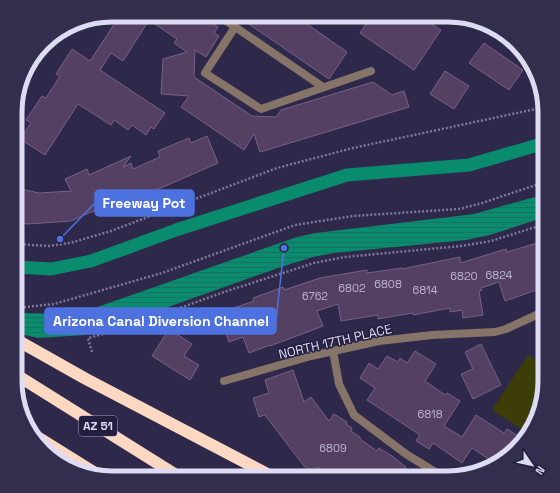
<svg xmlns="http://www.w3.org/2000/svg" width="560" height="493" viewBox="0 0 560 493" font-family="'Space Grotesk',sans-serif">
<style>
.park{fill:#3c3d07}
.water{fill:url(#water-rules)}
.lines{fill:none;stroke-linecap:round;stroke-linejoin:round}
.canal{stroke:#098b6d;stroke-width:13}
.building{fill:#544063;stroke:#776187}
.path{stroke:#7d7997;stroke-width:2.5;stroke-dasharray:2 2;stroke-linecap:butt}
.minor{stroke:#867469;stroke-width:8}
.motorway{stroke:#fcd7c2;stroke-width:12}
.labels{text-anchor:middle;stroke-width:3;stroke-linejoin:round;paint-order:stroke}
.number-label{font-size:11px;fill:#bcb5cf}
.shield{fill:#241e40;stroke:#a6a3bd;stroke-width:1}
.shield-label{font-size:12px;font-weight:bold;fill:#dedcf3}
.street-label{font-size:13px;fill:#dedcf3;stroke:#241e40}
.rim{fill:none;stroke:#dedcf3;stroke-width:5}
.leader{fill:none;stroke:#4d72df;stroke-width:1.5}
.callout-dot{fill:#4d72df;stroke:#241e40;stroke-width:1.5}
.callout{fill:#4d72df;stroke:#4d72df;stroke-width:1.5}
.callout-label{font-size:14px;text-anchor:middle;font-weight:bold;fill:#fff}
</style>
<defs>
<pattern id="water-rules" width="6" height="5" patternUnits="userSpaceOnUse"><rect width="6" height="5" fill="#098b6d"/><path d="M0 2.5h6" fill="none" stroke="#1d7160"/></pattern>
</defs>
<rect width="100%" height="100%" fill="#2e284b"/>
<polygon class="park" points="528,355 545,366 545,381 538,418 527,433 492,410"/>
<polygon class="water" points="545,194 545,217 490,235 466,240 334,253 313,257 281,267 120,324 85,335 38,338 16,333 16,313 69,314 89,310 297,237 316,233 474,214"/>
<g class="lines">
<polyline class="canal" points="16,267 51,269 91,261 176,230 347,175 469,165 545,143"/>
</g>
<g class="building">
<polygon points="376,16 419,16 441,30 414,70 360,33 368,21 371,23"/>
<polygon points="297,17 347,52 329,79 240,18"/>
<polygon points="205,19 218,27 214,33 219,36 206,57 195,50 194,77 252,116 276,117 281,110 373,82 392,95 404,91 409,107 260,152 254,134 244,150 181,107 189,96 161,94 163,59 187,52 174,43 177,39 149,20 123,61 111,53 100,70 165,113 154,129 151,127 146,135 132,125 128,130 114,120 111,125 78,104 45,155 20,139 31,123 26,120 42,96 46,98 60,76 56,74 72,49 90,61 117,20"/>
<polygon points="484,43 523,70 509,90 469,63"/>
<polygon points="445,71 469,86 454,109 430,94"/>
<polygon points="207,136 218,163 152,192 151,191 118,206 116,201 71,221 27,224 16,222 16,188 39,193 71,191 65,179 87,169 89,175 131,156 123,167 131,163 133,169 160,157 158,151 189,138 191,143"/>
<polygon points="537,243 545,270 545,287 505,301 499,282 481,288 482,290 479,291 483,315 463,318 462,310 450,312 450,308 413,315 413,313 378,319 378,315 341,321 338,304 317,311 323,326 270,346 270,345 249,353 243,337 229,342 219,313 254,301 253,298 283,287 284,290 320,278 367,270 367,273 402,268 402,269 460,257 460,263 506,249 507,252"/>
<polygon points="169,329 192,344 184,356 199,365 190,380 152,356"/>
<polygon points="481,344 501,385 473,399 461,374 473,369 465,352"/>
<polygon points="415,351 436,364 425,381 445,395 447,393 460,401 444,426 462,437 476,415 504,433 507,429 523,439 512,454 496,464 472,448 462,463 433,443 429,449 416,441 420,435 367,400 375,388 360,378 369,363 378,369 387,356 398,362 400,358 407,363"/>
<polygon points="293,370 304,402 311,397 329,421 334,414 347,422 346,424 352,428 351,431 360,437 360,439 377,451 379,448 392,456 406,467 403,471 414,478 333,478 317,467 313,473 304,466 265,415 259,417 253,398 269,393 265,380"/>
</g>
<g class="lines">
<g class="path">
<polyline points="16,244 48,246 70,243 111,231 277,168 353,148 545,107"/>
<polyline points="16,308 54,304 162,273 295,225 353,216 459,209 482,203 545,182"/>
<polyline points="92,352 88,338 122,329 224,292 314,263 345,257 461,246 491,241 545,224"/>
</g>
<g class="minor">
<polyline points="222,18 323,87"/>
<polyline points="235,27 205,73 261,109 371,71"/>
<polyline points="22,79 49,38"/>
<polyline points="333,351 339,384 354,415 406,454 445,478"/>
<polyline points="224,381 311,356 379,341 432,335 495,332 506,329 545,311"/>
</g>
<g class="motorway">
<polyline points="15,339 86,379 275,478"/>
<polyline points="15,374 181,478"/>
<polyline points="31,433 100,476"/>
</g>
</g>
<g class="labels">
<g class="number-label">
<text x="499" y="279">6824</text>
<text x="464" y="280">6820</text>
<text x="388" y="288">6808</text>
<text x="352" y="292">6802</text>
<text x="425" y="294">6814</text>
<text x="315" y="300">6762</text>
<text x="430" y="418">6818</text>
<text x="333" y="452">6809</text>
</g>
<rect class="shield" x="79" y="416" width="38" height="20" rx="3"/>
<g class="shield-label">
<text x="98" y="430">AZ 51</text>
</g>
<g class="street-label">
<text transform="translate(335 341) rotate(-13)" y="5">NORTH 17TH PLACE</text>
</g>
</g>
<path d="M0 0H560V493H0ZM112 22H448A90 90 0 0 1 538 112V381A90 90 0 0 1 448 471H112A90 90 0 0 1 22 381V112A90 90 0 0 1 112 22Z" fill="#332d4e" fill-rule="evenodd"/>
<path class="rim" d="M112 22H448A90 90 0 0 1 538 112V381A90 90 0 0 1 448 471H112A90 90 0 0 1 22 381V112A90 90 0 0 1 112 22Z"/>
<path class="leader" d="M60 239L95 203M284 248L276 321"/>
<g class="callout-dot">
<circle cx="60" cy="239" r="4"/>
<circle cx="284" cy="248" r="4"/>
</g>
<g class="callout">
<rect x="95" y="190" width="99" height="26" rx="4"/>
<rect x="45" y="308" width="231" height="26" rx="4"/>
</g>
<g class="callout-label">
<text x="144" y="208">Freeway Pot</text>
<text x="161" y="326">Arizona Canal Diversion Channel</text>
</g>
<g transform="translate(532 465) rotate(124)" stroke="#241e40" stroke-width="3" paint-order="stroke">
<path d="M0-3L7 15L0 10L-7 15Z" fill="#dedcf3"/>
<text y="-6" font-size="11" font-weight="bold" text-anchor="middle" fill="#dedcf3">N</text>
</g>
</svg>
